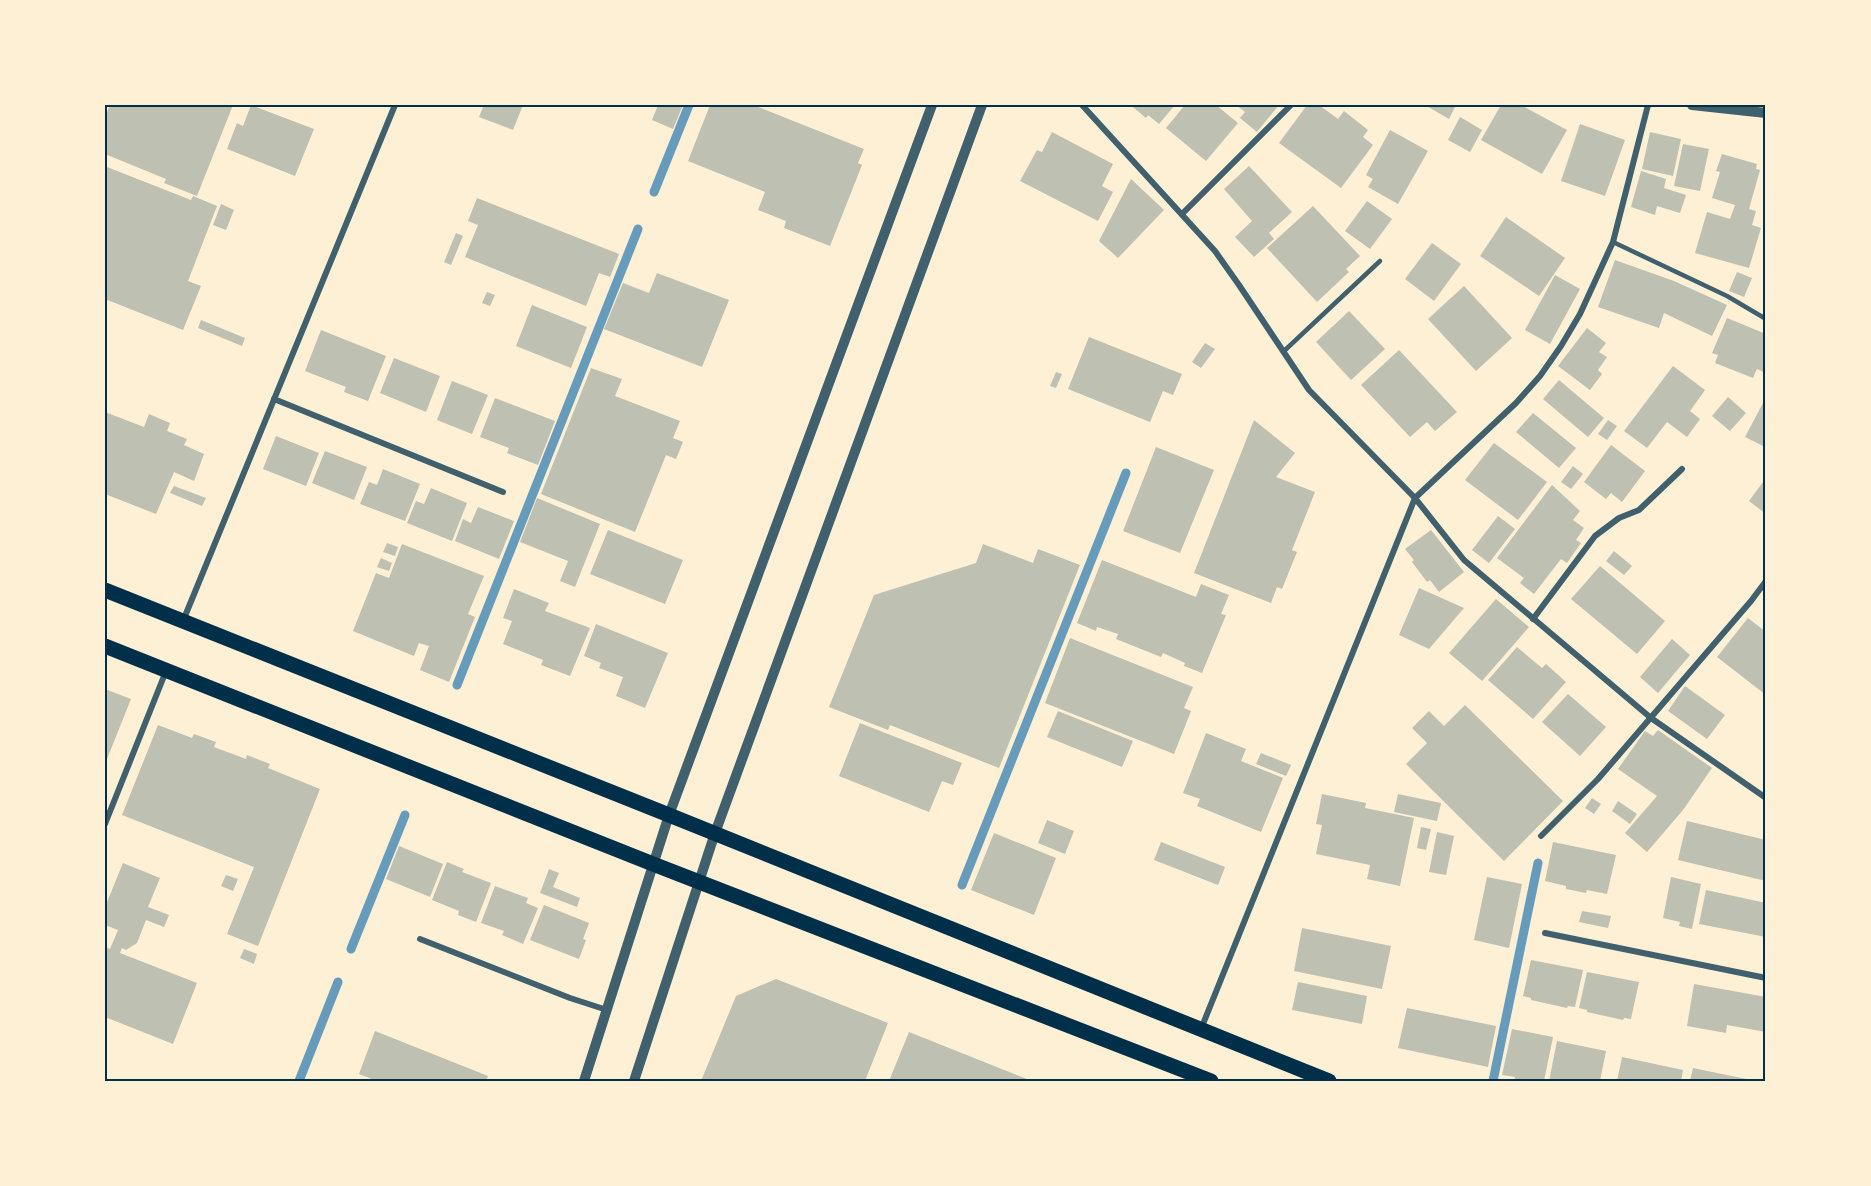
<svg xmlns="http://www.w3.org/2000/svg" width="1871" height="1186" viewBox="0 0 1871 1186" font-family="Ubuntu,sans-serif">
<style>
.lines{fill:none;stroke-linecap:round;stroke-linejoin:round}
.stream{stroke:#669bbc;stroke-width:9}
.building{fill:#bec0b2}
.service{stroke:#3f606c;stroke-width:4.5}
.minor{stroke:#3f606c;stroke-width:6}
.tertiary{stroke:#3f606c;stroke-width:10}
.primary{stroke:#003049;stroke-width:15}
.neatline{fill:none;stroke:#003049;stroke-width:2}
</style>
<rect width="100%" height="100%" fill="#fdf0d5"/>
<g class="lines">
<g class="stream">
<polyline points="654,192 689,105"/>
<polyline points="457,685 638,229"/>
<polyline points="962,885 1126,473"/>
<polyline points="351,949 405,815"/>
<polyline points="299,1081 338,982"/>
<polyline points="1493,1081 1538,863"/>
</g>
</g>
<g class="building">
<polygon points="110,105 233,105 197,196 164,183 166,179 105,154 105,117"/>
<polygon points="251,105 314,129 295,176 227,149 237,123 243,126"/>
<polygon points="484,105 523,105 513,130 479,117"/>
<polygon points="658,105 683,105 673,129 652,120"/>
<polygon points="710,105 753,105 864,149 858,163 862,165 830,246 784,228 786,221 758,210 765,192 688,161"/>
<polygon points="1135,105 1175,105 1159,124 1148,115 1146,118 1133,107"/>
<polygon points="1185,105 1216,105 1238,123 1206,161 1166,128"/>
<polygon points="1236,105 1279,105 1257,132 1240,118 1245,112"/>
<polygon points="1307,105 1319,105 1338,119 1344,111 1368,130 1363,137 1373,145 1341,188 1279,143"/>
<polygon points="1425,105 1456,105 1449,119"/>
<polygon points="1501,105 1521,105 1567,130 1542,174 1481,140"/>
<polygon points="1460,117 1482,130 1470,152 1448,140"/>
<polygon points="1580,124 1625,140 1605,196 1561,181"/>
<polygon points="1390,130 1428,151 1398,204 1368,187 1373,179 1366,175"/>
<polygon points="1052,132 1113,164 1102,186 1113,192 1098,221 1020,181 1037,150 1042,152"/>
<polygon points="1650,132 1681,139 1673,176 1642,169"/>
<polygon points="1683,144 1709,149 1700,191 1674,186"/>
<polygon points="1722,154 1757,164 1756,169 1760,170 1749,209 1756,211 1752,225 1761,228 1749,268 1695,253 1707,212 1730,219 1735,205 1712,198 1720,172 1716,171"/>
<polygon points="1249,166 1292,212 1269,233 1274,239 1254,257 1235,237 1252,221 1224,189"/>
<polygon points="107,167 191,200 193,196 217,206 188,281 201,286 183,330 105,299 105,172"/>
<polygon points="1641,171 1666,179 1664,188 1686,195 1680,213 1657,206 1655,215 1631,207"/>
<polygon points="1131,179 1164,210 1118,258 1099,241"/>
<polygon points="477,198 619,254 610,277 599,273 586,306 465,257 478,225 468,221"/>
<polygon points="1367,201 1392,219 1370,249 1345,231"/>
<polygon points="221,204 234,210 226,230 213,225"/>
<polygon points="1313,206 1360,256 1346,269 1349,272 1317,302 1267,248"/>
<polygon points="1506,217 1565,258 1539,296 1480,256"/>
<polygon points="456,233 463,236 451,265 444,262"/>
<polygon points="1432,243 1461,264 1434,301 1405,279"/>
<polygon points="1615,260 1674,281 1727,305 1712,336 1664,313 1659,328 1598,307"/>
<polygon points="1737,272 1752,278 1744,297 1729,291"/>
<polygon points="657,273 729,300 702,367 604,329 623,283 649,293"/>
<polygon points="1555,275 1580,289 1550,344 1525,330"/>
<polygon points="1464,286 1512,338 1476,371 1428,319"/>
<polygon points="487,292 495,295 490,306 482,303"/>
<polygon points="532,305 587,327 571,368 516,346"/>
<polygon points="1349,311 1385,349 1351,380 1316,342"/>
<polygon points="1727,318 1766,334 1766,373 1757,369 1753,378 1715,363 1718,355 1712,353"/>
<polygon points="201,320 245,338 242,346 198,328"/>
<polygon points="1587,328 1606,343 1599,352 1607,357 1598,370 1602,374 1590,390 1558,366"/>
<polygon points="321,330 386,356 368,401 344,392 346,387 305,371"/>
<polygon points="1089,337 1182,374 1173,395 1163,391 1150,422 1068,389"/>
<polygon points="1205,343 1215,349 1201,368 1192,362"/>
<polygon points="1399,350 1457,412 1435,431 1427,422 1410,437 1361,385"/>
<polygon points="394,358 440,376 426,412 380,393"/>
<polygon points="1673,366 1705,390 1690,411 1700,419 1687,437 1667,422 1647,448 1624,431"/>
<polygon points="591,368 622,379 615,396 680,421 673,438 683,442 676,459 666,455 635,532 541,494"/>
<polygon points="1056,372 1062,374 1056,388 1050,386"/>
<polygon points="1559,380 1604,418 1588,437 1543,399"/>
<polygon points="452,381 488,395 472,434 437,420"/>
<polygon points="1728,397 1746,413 1730,431 1712,416"/>
<polygon points="495,398 555,421 538,465 507,453 509,448 480,437"/>
<polygon points="1763,403 1766,404 1765,447 1745,437"/>
<polygon points="105,412 144,427 149,414 170,423 167,431 187,439 184,445 204,454 194,481 174,472 156,514 105,494"/>
<polygon points="1533,413 1576,448 1559,468 1516,432"/>
<polygon points="1254,420 1295,453 1276,477 1315,492 1292,550 1297,552 1282,589 1277,587 1271,603 1194,573"/>
<polygon points="1608,420 1617,426 1607,440 1598,434"/>
<polygon points="276,436 319,453 306,486 263,469"/>
<polygon points="1494,443 1547,482 1518,520 1465,480"/>
<polygon points="1611,445 1645,471 1622,502 1611,493 1606,499 1584,482"/>
<polygon points="1156,447 1214,470 1180,553 1123,531"/>
<polygon points="325,451 367,467 354,500 312,483"/>
<polygon points="1573,466 1583,474 1571,489 1561,482"/>
<polygon points="383,469 420,484 405,521 360,504 369,482 377,485"/>
<polygon points="1766,478 1766,514 1749,501"/>
<polygon points="1552,485 1580,511 1573,520 1584,528 1576,540 1581,543 1567,563 1561,559 1534,594 1520,583 1524,578 1497,558"/>
<polygon points="174,486 206,498 202,506 170,493"/>
<polygon points="431,488 467,503 452,541 407,523 416,501 424,504"/>
<polygon points="537,498 600,524 575,587 560,581 568,561 520,542"/>
<polygon points="478,507 514,521 499,559 455,541 463,519 471,523"/>
<polygon points="1498,516 1515,529 1489,563 1472,550"/>
<polygon points="608,530 683,560 665,604 590,574"/>
<polygon points="1431,530 1464,572 1439,592 1430,580 1427,582 1412,562 1414,560 1405,549"/>
<polygon points="387,543 398,547 395,556 383,552"/>
<polygon points="402,544 484,576 468,614 475,617 449,682 420,670 429,646 419,643 414,656 353,631 376,573 389,578"/>
<polygon points="983,544 1033,563 1038,549 1080,565 999,768 890,725 888,730 829,707 874,595 976,563"/>
<polygon points="1614,551 1632,566 1624,575 1606,561"/>
<polygon points="381,558 392,563 389,571 377,567"/>
<polygon points="1102,560 1196,597 1201,584 1229,595 1221,614 1226,615 1202,673 1184,666 1185,663 1163,653 1161,657 1116,639 1118,634 1097,627 1096,631 1077,623"/>
<polygon points="1600,566 1665,621 1637,654 1571,599"/>
<polygon points="1419,588 1464,608 1429,649 1399,635"/>
<polygon points="514,589 549,603 545,611 590,628 570,676 541,665 543,660 503,644 512,621 503,618"/>
<polygon points="1496,599 1529,627 1482,681 1449,653"/>
<polygon points="1748,618 1766,632 1766,695 1717,657"/>
<polygon points="596,624 668,653 645,708 616,696 623,677 599,668 601,663 584,656"/>
<polygon points="1070,638 1193,687 1184,708 1191,711 1174,754 1045,703"/>
<polygon points="1672,639 1690,655 1658,693 1640,677"/>
<polygon points="1517,647 1542,668 1546,664 1566,682 1533,719 1488,680"/>
<polygon points="1685,686 1725,715 1707,739 1668,711"/>
<polygon points="105,689 131,699 107,759 105,759"/>
<polygon points="1568,694 1606,727 1580,756 1542,722"/>
<polygon points="1465,705 1563,801 1504,861 1406,764 1427,743 1412,728 1429,711 1444,726"/>
<polygon points="1058,711 1133,741 1122,767 1047,737"/>
<polygon points="860,723 962,763 953,785 942,781 929,812 839,776"/>
<polygon points="158,725 192,738 194,734 216,742 214,747 246,759 247,755 270,764 268,768 320,789 258,946 227,934 254,867 122,815"/>
<polygon points="1658,730 1712,768 1683,810 1647,852 1625,833 1657,796 1618,769 1645,731 1653,736"/>
<polygon points="1206,733 1246,749 1241,761 1283,778 1261,832 1197,806 1200,799 1183,793"/>
<polygon points="1261,753 1291,765 1286,776 1256,764"/>
<polygon points="1322,794 1366,803 1365,808 1414,818 1400,886 1367,879 1370,865 1316,854 1322,825 1316,824"/>
<polygon points="1398,794 1441,803 1437,821 1394,812"/>
<polygon points="1592,798 1601,804 1594,814 1585,808"/>
<polygon points="1618,801 1637,814 1630,824 1612,811"/>
<polygon points="1047,820 1074,831 1065,854 1038,843"/>
<polygon points="1687,821 1766,840 1766,881 1678,860"/>
<polygon points="1421,827 1431,829 1426,850 1417,848"/>
<polygon points="1437,832 1454,836 1446,875 1429,872"/>
<polygon points="994,833 1056,858 1034,915 971,890"/>
<polygon points="1161,842 1225,867 1218,885 1154,860"/>
<polygon points="1553,842 1616,855 1607,894 1587,890 1586,893 1566,889 1566,886 1545,881"/>
<polygon points="399,846 443,864 430,897 386,879"/>
<polygon points="447,862 464,869 462,872 491,883 476,922 458,915 459,911 432,900"/>
<polygon points="123,863 160,878 148,907 169,915 164,927 146,920 137,943 126,950 122,948 120,953 197,983 173,1044 105,1017 105,947 110,949 118,930 105,925 105,907"/>
<polygon points="549,869 559,873 553,887 580,898 577,907 540,893"/>
<polygon points="226,875 238,879 233,891 221,886"/>
<polygon points="1487,877 1522,884 1509,948 1474,940"/>
<polygon points="1671,877 1701,884 1692,929 1679,926 1680,922 1663,918"/>
<polygon points="495,886 528,898 526,903 538,908 523,944 502,935 504,931 481,923"/>
<polygon points="1706,890 1766,903 1766,937 1699,924"/>
<polygon points="544,905 589,923 583,939 586,940 579,959 530,940"/>
<polygon points="1582,911 1611,916 1608,928 1579,922"/>
<polygon points="1302,928 1391,946 1382,989 1294,971"/>
<polygon points="244,949 257,954 254,964 240,958"/>
<polygon points="1531,960 1583,970 1575,1007 1568,1006 1567,1008 1531,1000 1531,998 1523,996"/>
<polygon points="1587,972 1639,982 1631,1019 1624,1018 1623,1020 1587,1012 1587,1010 1579,1008"/>
<polygon points="776,979 888,1023 865,1081 701,1081 736,996"/>
<polygon points="1298,982 1367,996 1362,1024 1292,1010"/>
<polygon points="1694,984 1766,997 1766,1032 1727,1025 1726,1033 1687,1026"/>
<polygon points="1407,1008 1496,1026 1488,1067 1398,1048"/>
<polygon points="1512,1029 1553,1037 1544,1081 1514,1081 1515,1077 1502,1075"/>
<polygon points="375,1031 488,1076 486,1081 377,1081 359,1074"/>
<polygon points="909,1032 1032,1081 889,1081"/>
<polygon points="1557,1041 1606,1051 1600,1081 1549,1081"/>
<polygon points="1622,1057 1683,1070 1681,1081 1617,1081"/>
<polygon points="1693,1068 1751,1080 1750,1081 1690,1081"/>
</g>
<g class="lines">
<g class="service">
<polyline points="1613,242 1727,296 1766,319"/>
<polyline points="1283,352 1380,261"/>
</g>
<g class="minor">
<polyline points="1082,105 1215,251 1239,285 1309,390 1415,498 1464,560 1651,718 1766,798"/>
<polyline points="1182,214 1291,105"/>
<polyline points="274,399 503,492"/>
<polyline points="1533,619 1595,536 1619,518 1639,510 1682,469"/>
<polyline points="183,621 395,105"/>
<polyline points="105,824 166,671"/>
<polyline points="1541,836 1598,779 1751,601 1766,581"/>
<polyline points="1545,933 1766,978"/>
<polyline points="420,939 570,998 607,1010"/>
<polyline points="1201,1029 1415,498 1516,403 1540,376 1561,346 1580,314 1613,242 1648,105"/>
</g>
<g class="tertiary">
<polyline points="1692,105 1766,113"/>
<polyline points="584,1081 669,815 932,105"/>
<polyline points="634,1081 715,833 982,105"/>
</g>
<g class="primary">
<polyline points="105,590 669,815 1329,1081"/>
<polyline points="105,646 653,864 1211,1081"/>
</g>
</g>
<rect width="1871" height="1186" fill="none" stroke="#fdf0d5" stroke-width="213"/>
<rect x="106" y="106" width="1658" height="974" class="neatline"/>
</svg>
